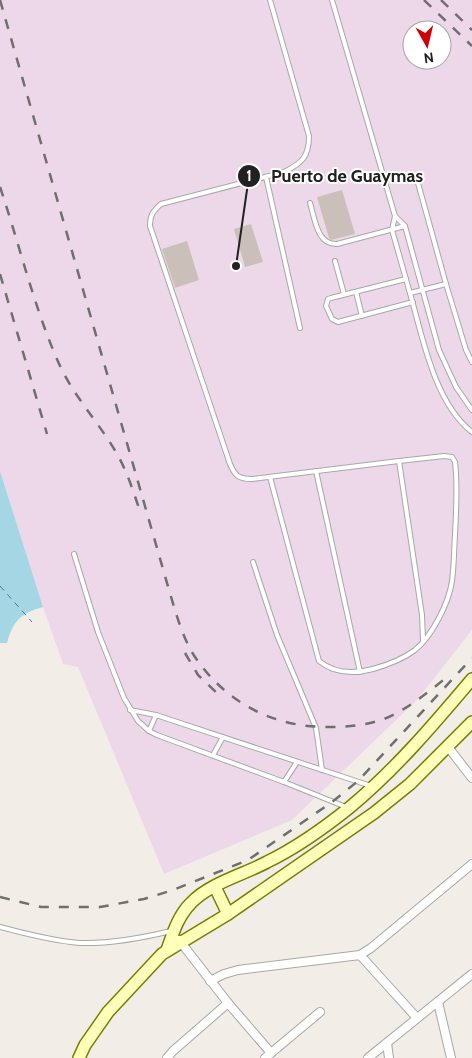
<svg xmlns="http://www.w3.org/2000/svg" width="472" height="1058" viewBox="0 0 472 1058" font-family="Cabin,sans-serif">
<style>
.industrial{fill:#ecd8e9;fill-rule:evenodd}
.water{fill:#a4d7e3}
.lines{fill:none;stroke-linecap:round;stroke-linejoin:round}
.ferry{stroke:#3e78aa;stroke-width:1;stroke-dasharray:6 5;stroke-linecap:butt}
.building{fill:#cbc0b9}
.lane-casing{stroke:#a8a8a8;stroke-width:6}
.street-casing{stroke:#a8a8a8;stroke-width:10}
.secondary-casing{stroke:#768000;stroke-width:14}
.lane{stroke:#fff;stroke-width:4}
.street{stroke:#fff;stroke-width:8}
.secondary{stroke:#feffb8;stroke-width:11}
.rail{stroke:#6f6f6f;stroke-width:2.5;stroke-dasharray:10 10;stroke-linecap:butt}
.leader{fill:none;stroke:#212121;stroke-width:2}
.callout-dot{fill:#212121;stroke:#fff;stroke-width:2}
.mark-label{font-size:15px;text-anchor:middle;font-weight:bold;fill:#fff}
.callout-label{font-size:18px;text-anchor:middle;font-weight:bold;fill:#212121;stroke:#fff;stroke-width:4;stroke-linejoin:round;paint-order:stroke}
</style>
<rect width="100%" height="100%" fill="#f2eee7"/>
<path class="industrial" d="M0,0h472v630l-55,70 -125,120 -128,54 -86,-207 -15,-3 -20,-57 -43,-136zM412,30h30v30h-30z"/>
<path class="water" d="M0,471l43,136c-22,6 -30,14 -36,36h-7z"/>
<g class="lines">
<polyline class="ferry" points="0,586 32,622"/>
</g>
<g class="building">
<polygon points="342,190 355,234 331,240 329,238 317,197"/>
<polygon points="251,224 263,262 245,267 234,229"/>
<polygon points="187,241 199,280 175,288 162,249"/>
</g>
<g class="lines">
<g class="lane-casing">
<g id="lane">
<path d="M270,0l39,136c0,21 -7,27 -25,36l-123,32c-8,7 -11,11 -11,22l80,238c5,12 9,15 22,15l147,-18 45,-5 8,1 3,5c3,24 1,49 0,73 -1,15 -1,31 -3,46 -3,22 -20,55 -37,69 -12,9 -28,15 -42,19 -19,5 -38,5 -54,-8l-49,-184"/>
<path d="M332,0l63,216 -3,14c7,25 14,49 21,74 11,41 24,101 59,128"/>
<polyline points="266,177 300,328"/>
<polyline points="418,183 446,284 466,350 472,362"/>
<path d="M310,203c5,16 7,42 27,41l68,-18"/>
<polyline points="395,216 405,226 439,350 456,387 472,410"/>
<polyline points="335,261 344,294"/>
<polyline points="406,279 331,298 328,299 326,306 332,319 338,322 413,302"/>
<polyline points="356,292 362,316"/>
<polyline points="410,293 446,284"/>
<polyline points="399,461 422,615 423,640"/>
<polyline points="316,471 360,672"/>
<polyline points="74,554 98,632 124,698 138,721 149,731 157,735 284,782 346,807"/>
<polyline points="253,562 277,635 316,728 322,770"/>
<polyline points="130,710 156,715 371,786"/>
<polyline points="149,731 156,715"/>
<polyline points="213,755 223,737"/>
<polyline points="284,782 297,762"/>
<path d="M0,927c26,7 53,14 80,16 30,1 62,-5 91,-12"/>
</g>
</g>
<g class="street-casing">
<g id="street">
<polyline points="448,747 472,778"/>
<polyline points="179,940 228,1003 271,1053"/>
<polyline points="360,955 371,948 472,864"/>
<polyline points="210,981 224,974 238,970 360,955 417,1018"/>
<polyline points="438,1002 451,1058"/>
<polyline points="387,1043 389,1058"/>
<polyline points="167,1058 173,1051 228,1003"/>
<polyline points="265,1058 320,1012"/>
<polyline points="368,1058 472,974"/>
</g>
</g>
<g class="secondary-casing">
<g id="secondary">
<polyline points="215,887 228,914"/>
<path d="M167,950c6,-17 11,-34 24,-47 19,-20 52,-28 76,-41 29,-14 57,-34 82,-54 46,-38 85,-84 123,-129"/>
<polyline points="79,1058 85,1045 108,1012 162,954 228,914 374,813 410,784 472,722"/>
</g>
</g>
<use href="#lane" class="lane"/>
<use href="#street" class="street"/>
<use href="#secondary" class="secondary"/>
<g class="rail">
<path d="M0,0l169,590c7,23 13,47 26,67 32,47 80,71 136,70 18,0 36,-2 53,-8 24,-10 43,-26 63,-42"/>
<polyline points="424,0 472,46"/>
<polyline points="441,0 472,30"/>
<path d="M0,187c20,59 35,125 61,181 15,31 39,56 56,86 11,19 17,40 24,60"/>
<polyline points="0,274 47,434"/>
<polyline points="185,653 198,675 219,695"/>
<polyline points="0,897 41,907 100,907 144,899 173,890 248,860 332,802 358,781 472,658"/>
</g>
</g>
<path class="leader" d="M236 266L249 176"/>
<g class="callout-dot">
<circle cx="236" cy="266" r="5"/>
<circle cx="249" cy="176" r="12"/>
</g>
<g class="mark-label">
<text x="249" y="181">1</text>
</g>
<g class="callout-label">
<text x="347" y="182">Puerto de Guaymas</text>
</g>
<g transform="translate(427 45) rotate(172)"><circle r="24" fill="#ffffff" stroke="#a6a6a6"/>
<path d="M0-4L9 19L0 12L-9 19Z" fill="#d20007"/>
<text y="-8" font-size="14" font-weight="bold" text-anchor="middle" fill="#212121">N</text>
</g>
</svg>
